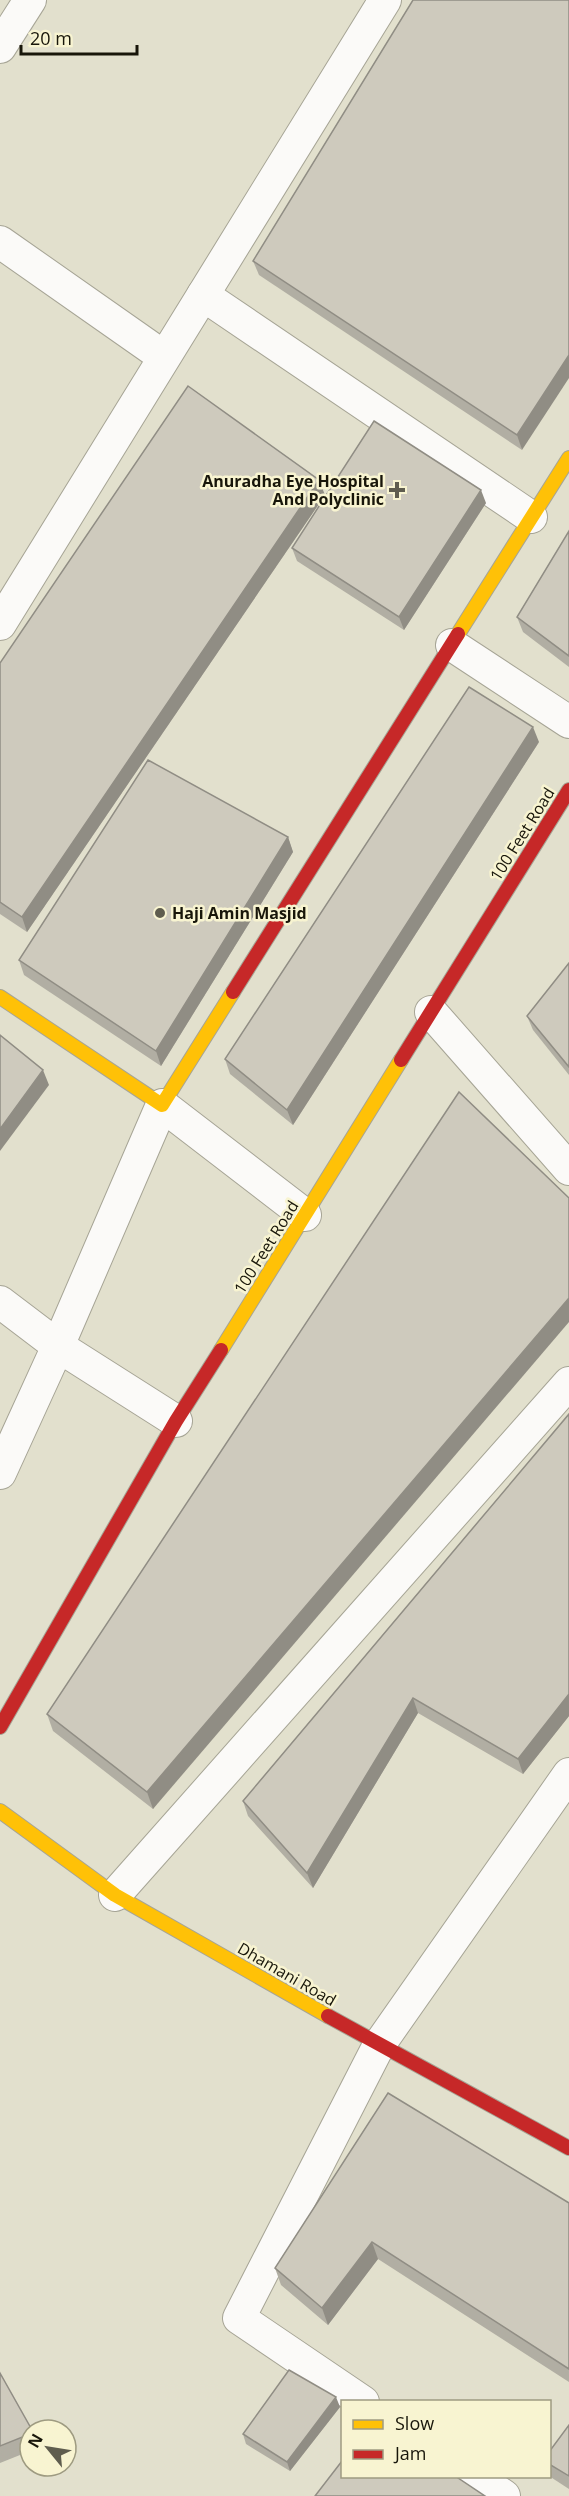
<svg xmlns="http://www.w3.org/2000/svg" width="569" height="2496" viewBox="0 0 569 2496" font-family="'Open Sans',sans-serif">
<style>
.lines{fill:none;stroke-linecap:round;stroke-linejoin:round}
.street-casing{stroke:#a6a495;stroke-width:34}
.slow-casing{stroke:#a6a495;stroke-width:16}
.jam-casing{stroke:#a6a495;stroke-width:16}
.street{stroke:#fbfaf8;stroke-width:32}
.slow{stroke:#ffc107;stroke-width:14}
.jam{stroke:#c62828;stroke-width:14}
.wall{fill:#b1aea3}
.shaded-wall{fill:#908d84}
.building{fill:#cecabd;stroke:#908d84;stroke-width:1.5}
.poi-dot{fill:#5f5d4e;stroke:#f8f4d1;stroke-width:2}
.labels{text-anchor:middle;stroke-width:5;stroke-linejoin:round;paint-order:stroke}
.poi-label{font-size:16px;font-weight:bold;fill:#18160a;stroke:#f8f4d1;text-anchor:end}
.street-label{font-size:16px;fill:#18160a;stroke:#f8f4d1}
</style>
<rect width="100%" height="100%" fill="#e2e0cd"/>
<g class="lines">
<g class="street-casing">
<g id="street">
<polyline points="0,47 30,0"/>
<polyline points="0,242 164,357"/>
<polyline points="203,295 531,517"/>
<polyline points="0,624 385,0"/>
<polyline points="452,645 569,722"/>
<polyline points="431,1012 569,1169"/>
<polyline points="0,1302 58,1346 0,1473"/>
<polyline points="176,1421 58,1346 162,1105 305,1215"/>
<polyline points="115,1895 569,1383"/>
<polyline points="363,2402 239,2318 379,2045 569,1774"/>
<polyline points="475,2476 504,2496"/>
</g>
</g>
<g class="slow-casing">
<g id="slow">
<polyline points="458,634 569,458"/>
<polyline points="0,997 162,1105 233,992"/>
<polyline points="221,1350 401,1060"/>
<polyline points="0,1811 115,1895 328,2016"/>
</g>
</g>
<g class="jam-casing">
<g id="jam">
<polyline points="233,992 458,634"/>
<polyline points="401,1060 569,790"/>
<polyline points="0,1727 176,1421 221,1350"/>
<polyline points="328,2016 569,2148"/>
</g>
</g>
<use href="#street" class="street"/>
<use href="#slow" class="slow"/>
<use href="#jam" class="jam"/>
</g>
<g class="wall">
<polygon points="413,0 522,450 259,275 253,261"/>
<polygon points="325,495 27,932 0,914 0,663"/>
<polygon points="486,503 404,630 297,561 292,548"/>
<polygon points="569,531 569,667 523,632 517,617"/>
<polygon points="539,742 293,1125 230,1074 225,1059"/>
<polygon points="288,837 293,852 161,1066 24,975 19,960"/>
<polygon points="569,963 569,1075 533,1030 527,1016"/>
<polygon points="569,1198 153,1809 53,1731 47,1714"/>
<polygon points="569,1414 569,1716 523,1774 418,1713 313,1888 248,1816 243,1801"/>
<polygon points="388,2093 569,2203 569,2382 378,2259 328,2325 281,2285 275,2268"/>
<polygon points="0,2373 30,2430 30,2451 0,2463"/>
<polygon points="340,2407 290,2471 246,2444 243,2434"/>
<polygon points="569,2425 569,2489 549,2476 549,2452"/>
</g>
<g class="shaded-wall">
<polygon points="569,355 569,378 522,450 517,435"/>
<polygon points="319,480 325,495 27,932 22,917"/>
<polygon points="481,490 486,503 404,630 399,617"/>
<polygon points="533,727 539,742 293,1125 287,1110"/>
<polygon points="288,837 293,852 161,1066 156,1051"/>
<polygon points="43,1070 49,1085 0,1151 0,1129"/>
<polygon points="569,1298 569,1322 153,1809 147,1792"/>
<polygon points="569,1694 569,1716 523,1774 518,1759"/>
<polygon points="413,1698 418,1713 313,1888 307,1873"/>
<polygon points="372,2242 378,2259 328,2325 322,2308"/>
<polygon points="336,2397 340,2407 290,2471 287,2462"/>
</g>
<g class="building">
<polygon points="413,0 569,0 569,355 517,435 253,261"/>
<polygon points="188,386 319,480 22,917 0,902 0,663"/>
<polygon points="374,421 481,490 399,617 292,548"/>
<polygon points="569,531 569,656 517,617"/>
<polygon points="469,687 533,727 287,1110 225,1059"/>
<polygon points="148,760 288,837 156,1051 19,960"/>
<polygon points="569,963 569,1067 527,1016"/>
<polygon points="0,1035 43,1070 0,1129"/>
<polygon points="459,1092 569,1198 569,1298 147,1792 47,1714"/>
<polygon points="569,1414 569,1694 518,1759 413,1698 307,1873 243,1801"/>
<polygon points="388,2093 569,2203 569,2369 372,2242 322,2308 275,2268"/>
<polygon points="289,2370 336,2397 287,2462 243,2434"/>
<polygon points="0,2373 32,2430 30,2430 30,2434 0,2446"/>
<polygon points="569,2425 569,2476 549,2464 549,2452"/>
<polygon points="342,2461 342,2476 455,2476 485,2496 315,2496"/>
</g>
<g class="poi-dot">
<path d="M394 481h6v6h6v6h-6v6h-6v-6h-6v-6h6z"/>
<circle cx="160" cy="913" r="6"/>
</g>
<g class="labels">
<g class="poi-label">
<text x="384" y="487">Anuradha Eye Hospital<tspan x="384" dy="18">And Polyclinic</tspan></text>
<text x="172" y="919" text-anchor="start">Haji Amin Masjid</text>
</g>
<g class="street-label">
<text transform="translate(522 834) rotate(-58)" y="6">100 Feet Road</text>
<text transform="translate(266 1247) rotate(-58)" y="6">100 Feet Road</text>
<text transform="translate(287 1974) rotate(30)" y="6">Dhamani Road</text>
</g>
</g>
<rect x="341" y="2400" width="210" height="78" fill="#f8f4d1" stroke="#9e9b81" stroke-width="1.5"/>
<rect x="353" y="2420" width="30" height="9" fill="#ffc107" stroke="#9e9b81" stroke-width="1.5"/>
<text x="395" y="2430" font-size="18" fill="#18160a">Slow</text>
<rect x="353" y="2450" width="30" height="9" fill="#c62828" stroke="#9e9b81" stroke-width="1.5"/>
<text x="395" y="2460" font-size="18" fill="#18160a">Jam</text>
<g transform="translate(48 2448) rotate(300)"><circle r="28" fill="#f8f4d1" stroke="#9e9b81" stroke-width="1.5"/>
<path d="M0-4.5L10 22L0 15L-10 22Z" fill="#5f5d4e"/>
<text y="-9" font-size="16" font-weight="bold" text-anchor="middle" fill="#18160a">N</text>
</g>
<path d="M21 45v9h116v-9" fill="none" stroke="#18160a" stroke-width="3"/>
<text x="30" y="45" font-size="18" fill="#18160a" stroke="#f8f4d1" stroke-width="4.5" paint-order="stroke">20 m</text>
</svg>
